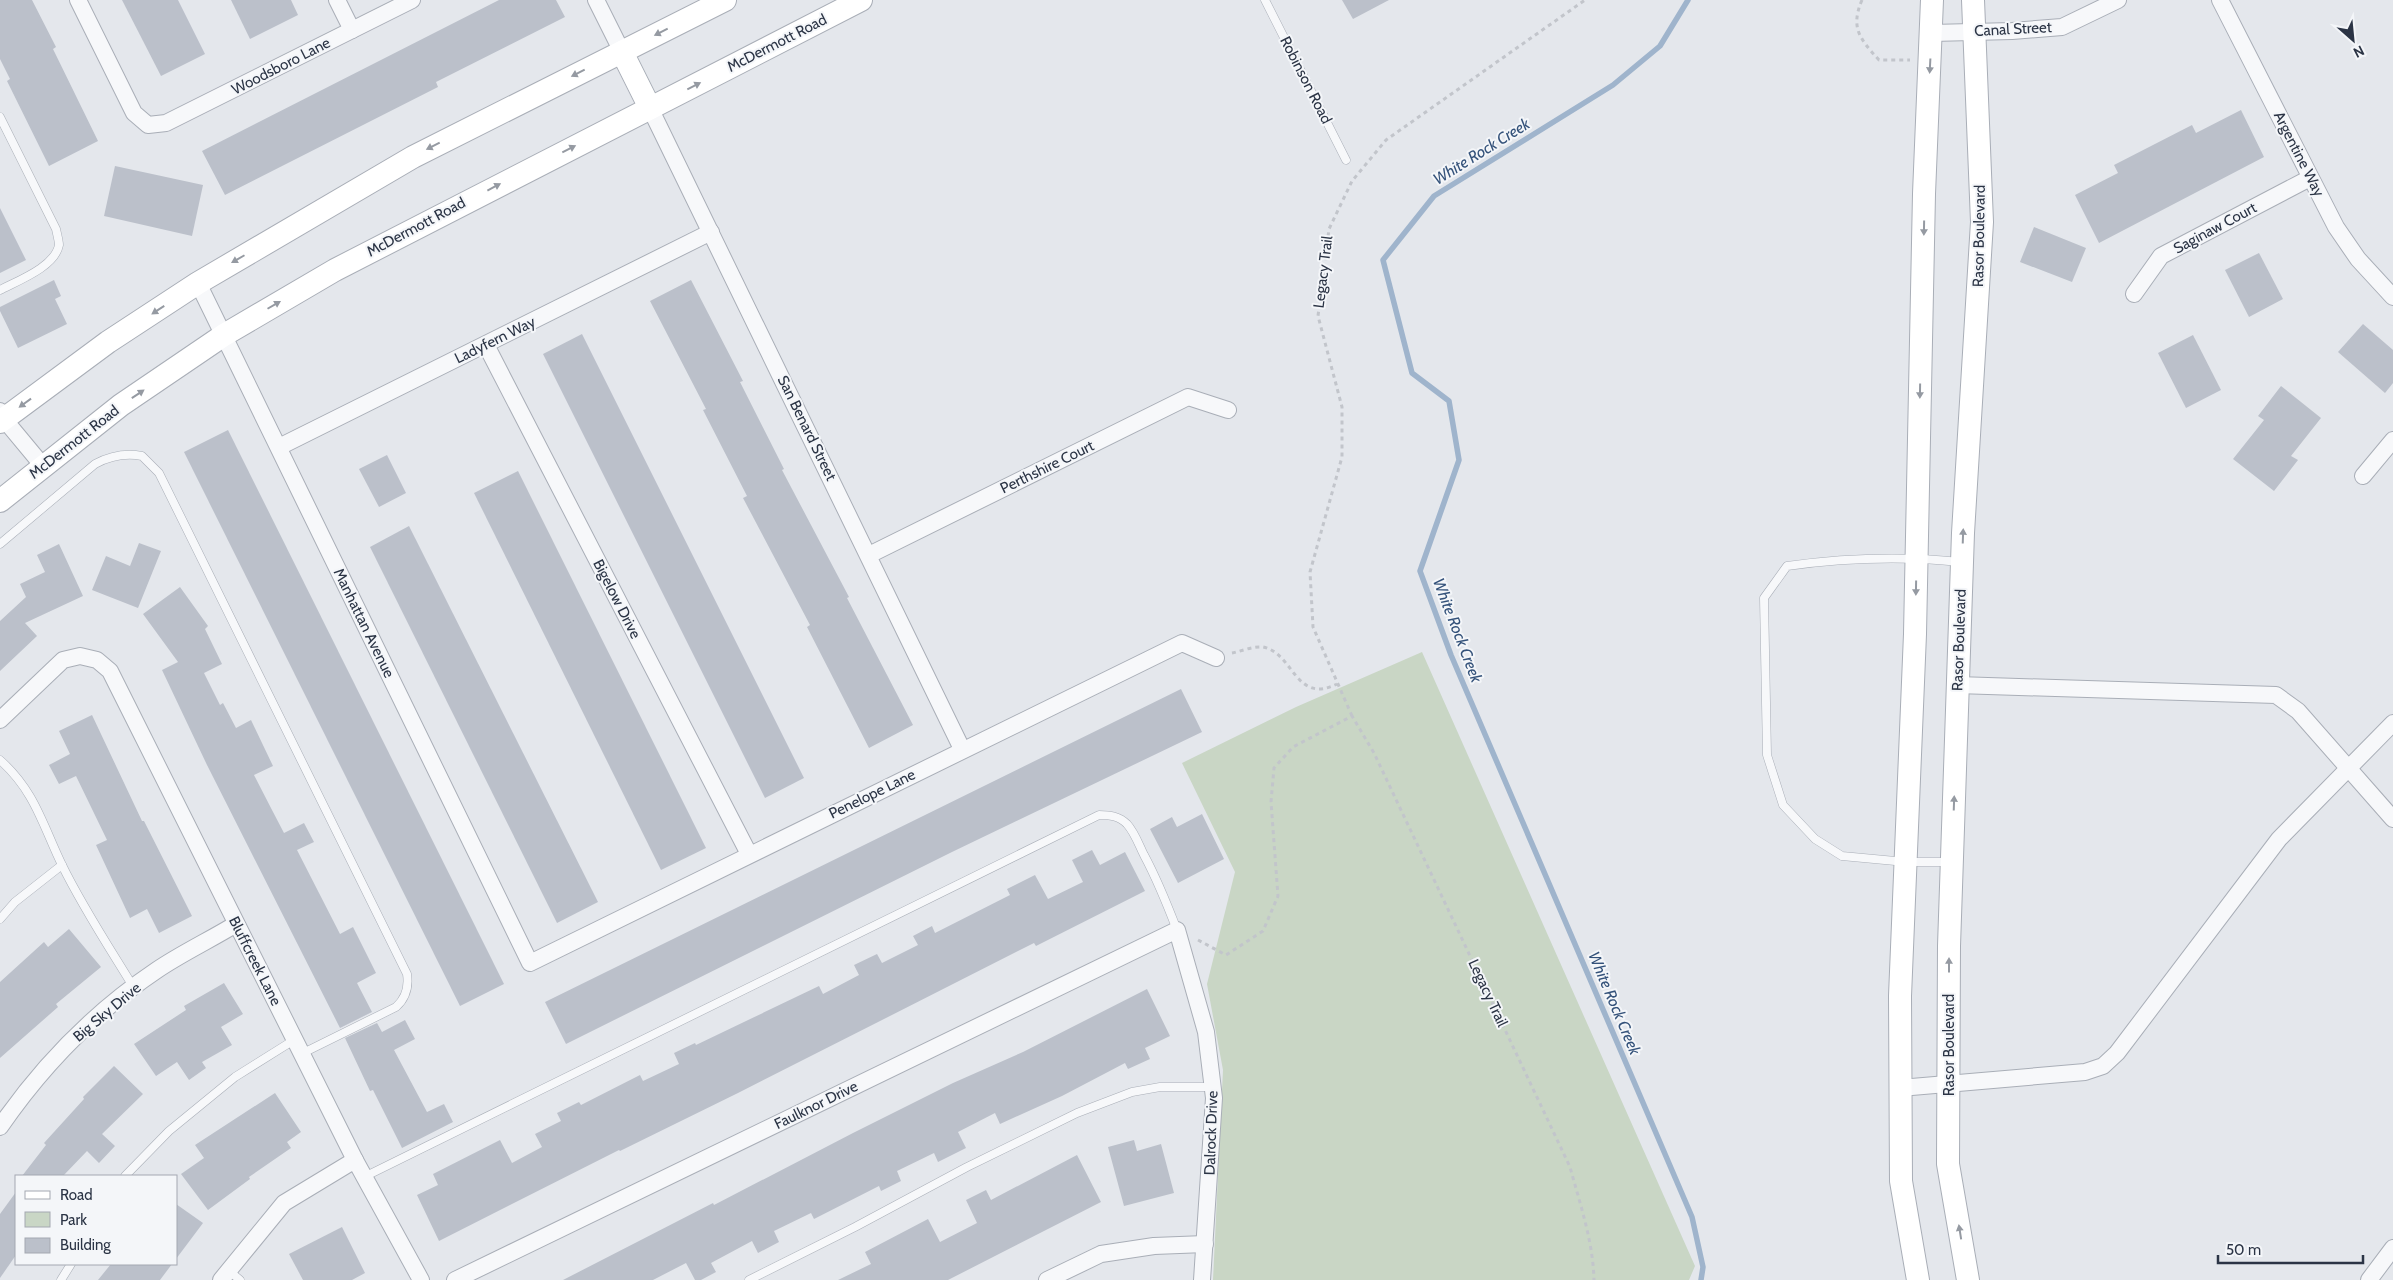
<svg xmlns="http://www.w3.org/2000/svg" width="2393" height="1280" viewBox="0 0 2393 1280" font-family="Cabin,sans-serif">
<style>
.green{fill:#c9d6c5}
.lines{fill:none;stroke-linecap:round;stroke-linejoin:round}
.stream{stroke:#9fb4cc;stroke-width:5.5}
.building{fill:#bbc0ca}
.lane-casing{stroke:#a9aeb7;stroke-width:9}
.street-casing{stroke:#a9aeb7;stroke-width:18}
.secondary-casing{stroke:#a9aeb7;stroke-width:24}
.path{stroke:#c2c5cb;stroke-width:3;stroke-dasharray:4 4;stroke-linecap:butt}
.lane{stroke:#f7f8fa;stroke-width:8}
.street{stroke:#f7f8fa;stroke-width:16}
.secondary{stroke:#fff;stroke-width:22}
.oneway{fill:#959aa2}
.labels{text-anchor:middle;stroke-width:4;stroke-linejoin:round;paint-order:stroke}
.street-label{font-size:15px;fill:#2b3445;stroke:#f4f6f9}
.water-label{font-size:16px;font-style:italic;fill:#34527a;stroke:#f4f6f9}
</style>
<rect width="100%" height="100%" fill="#e4e7ec"/>
<polygon class="green" points="1422,652 1695,1266 1689,1280 1213,1280 1223,1070 1207,984 1235,872 1182,763 1296,707"/>
<g class="lines">
<polyline class="stream" points="1688,0 1660,46 1613,85 1434,196 1383,260 1412,373 1449,401 1459,460 1420,571 1451,655 1692,1217 1703,1267 1701,1280"/>
</g>
<g class="building">
<polygon points="0,0 32,0 56,47 53,49 98,141 49,166 7,81 10,79 0,59"/>
<polygon points="122,0 178,0 205,54 161,76"/>
<polygon points="231,0 291,0 298,15 250,39"/>
<polygon points="499,0 556,0 565,17 436,82 438,87 225,195 202,151"/>
<polygon points="1342,0 1389,0 1353,19"/>
<polygon points="2241,110 2264,157 2099,243 2075,195 2118,173 2114,165 2192,125 2196,133"/>
<polygon points="115,166 203,185 192,236 104,216"/>
<polygon points="0,208 26,260 0,273"/>
<polygon points="2034,227 2086,248 2072,282 2020,262"/>
<polygon points="2259,253 2283,299 2249,317 2225,270"/>
<polygon points="54,280 61,296 55,299 67,324 18,348 0,311 0,307"/>
<polygon points="691,280 743,381 740,382 784,469 782,470 849,597 847,598 913,725 869,748 807,627 810,625 743,498 747,496 703,410 706,409 650,301"/>
<polygon points="2363,324 2393,350 2393,383 2385,393 2338,352"/>
<polygon points="582,334 804,778 765,798 543,354"/>
<polygon points="2193,335 2221,390 2186,408 2158,353"/>
<polygon points="2281,386 2321,418 2291,456 2298,460 2274,491 2233,459 2264,420 2258,416"/>
<polygon points="228,430 504,984 460,1006 184,452"/>
<polygon points="387,455 406,493 379,507 359,469"/>
<polygon points="518,471 706,848 661,870 474,493"/>
<polygon points="409,526 598,902 557,923 370,547"/>
<polygon points="139,543 161,551 138,608 92,590 106,556 130,566"/>
<polygon points="59,544 83,596 25,623 37,636 0,671 0,621 26,597 20,584 45,572 37,555"/>
<polygon points="180,587 208,626 205,629 222,664 204,673 220,705 223,703 236,728 251,720 273,766 254,775 272,810 284,833 304,823 314,842 297,850 340,934 353,927 376,973 357,983 372,1012 340,1028 207,765 162,670 178,662 143,614"/>
<polygon points="1181,689 1202,732 952,852 566,1044 545,1002"/>
<polygon points="92,715 142,821 144,821 192,916 159,933 147,909 130,918 96,845 107,840 76,776 59,784 49,765 70,754 59,731"/>
<polygon points="1202,814 1224,859 1178,883 1150,829 1172,817 1177,827"/>
<polygon points="1092,850 1100,865 1125,852 1145,891 1036,946 1034,943 738,1093 620,1151 619,1150 439,1241 417,1195 438,1185 433,1174 500,1140 512,1163 542,1147 535,1134 561,1121 557,1113 579,1102 581,1105 640,1075 643,1081 679,1064 674,1053 695,1043 696,1045 819,986 823,994 859,975 854,965 877,954 882,963 918,945 913,936 932,926 935,933 1010,895 1007,889 1035,875 1048,899 1083,882 1072,860"/>
<polygon points="69,929 101,967 56,1004 58,1007 0,1058 0,982 44,942 48,947"/>
<polygon points="224,983 243,1014 221,1027 232,1045 202,1062 206,1068 189,1080 177,1062 156,1076 134,1044 186,1010 184,1006"/>
<polygon points="1147,989 1170,1036 1145,1048 1150,1059 1128,1069 1125,1063 1062,1096 1000,1124 995,1113 958,1132 966,1148 938,1162 934,1153 897,1171 901,1181 881,1191 879,1186 814,1219 811,1213 774,1231 779,1242 758,1253 752,1241 711,1263 716,1272 701,1280 695,1280 686,1263 653,1280 563,1280 713,1203 714,1205 853,1133 953,1083 1023,1052"/>
<polygon points="405,1020 415,1039 394,1050 427,1112 444,1104 453,1122 402,1148 373,1090 370,1091 345,1038 377,1023 382,1032"/>
<polygon points="114,1066 143,1094 102,1134 115,1146 99,1163 87,1151 63,1176 22,1176 46,1145 44,1143 84,1099 83,1097"/>
<polygon points="275,1093 301,1132 287,1142 291,1148 249,1177 250,1179 208,1210 181,1174 204,1158 195,1145"/>
<polygon points="1134,1140 1137,1151 1161,1144 1174,1193 1124,1206 1108,1147"/>
<polygon points="1077,1155 1101,1202 948,1280 838,1280 871,1264 865,1252 928,1219 940,1242 977,1223 966,1200 986,1190 991,1200"/>
<polygon points="16,1192 16,1255 0,1278 0,1214"/>
<polygon points="176,1204 203,1223 176,1259"/>
<polygon points="342,1227 365,1273 352,1280 303,1280 289,1254"/>
<polygon points="111,1264 172,1264 160,1280 98,1280"/>
</g>
<g class="lines">
<g class="lane-casing">
<g id="lane">
<polyline points="1265,0 1346,160"/>
<path d="M0,117l56,112c1,5 3,12 3,16 -4,22 -42,36 -59,45"/>
<path d="M0,544l95,-80c15,-8 31,-11 47,-8l17,17 248,501c2,13 -1,24 -11,33l-95,47"/>
<path d="M0,760c35,31 43,66 62,105 21,43 47,82 72,123"/>
<path d="M1950,862h-44l-64,-6 -27,-17 -32,-34 -16,-50 -3,-157 23,-32c58,-8 114,-10 173,-4"/>
<polyline points="0,919 15,902 62,865"/>
<polyline points="125,1176 169,1131 235,1077 294,1040"/>
<path d="M364,1177l735,-362c11,0 20,1 28,9 8,9 12,21 17,31 13,24 23,49 33,75"/>
<polyline points="228,1270 240,1280"/>
<polyline points="61,1280 71,1264"/>
<polyline points="749,1280 855,1227 967,1167 1077,1113 1132,1092 1160,1087 1213,1087"/>
</g>
</g>
<g class="street-casing">
<g id="street">
<polyline points="78,0 134,113 148,125 166,123 412,0"/>
<polyline points="337,0 352,30"/>
<polyline points="596,0 622,52"/>
<polyline points="2220,0 2336,227 2358,259 2393,297"/>
<polyline points="1932,33 2012,31 2062,27 2118,0"/>
<polyline points="650,108 962,749"/>
<polyline points="198,283 530,963 1182,643 1216,658"/>
<polyline points="2134,294 2161,256 2310,178"/>
<polyline points="486,345 749,854"/>
<polyline points="0,411 4,419 43,466"/>
<polyline points="279,447 711,232"/>
<polyline points="2363,476 2393,440"/>
<polyline points="869,555 1188,397 1228,410"/>
<polyline points="1957,685 2276,695 2298,711 2393,819"/>
<polyline points="0,720 63,660 80,656 97,660 110,671 355,1160 421,1280"/>
<polyline points="1900,1088 2085,1072 2103,1066 2117,1053 2279,839 2393,723"/>
<path d="M0,1127c42,-61 96,-116 157,-157 25,-17 53,-30 79,-46"/>
<polyline points="221,1280 284,1203 355,1160"/>
<polyline points="455,1280 1177,930 1206,1032 1214,1098 1202,1280"/>
<polyline points="1047,1280 1101,1254 1154,1246 1205,1244"/>
<polyline points="2369,1280 2393,1248"/>
</g>
</g>
<g class="secondary-casing">
<g id="secondary">
<polyline points="622,52 650,108"/>
<polyline points="0,422 108,342 198,283 413,157 725,0"/>
<polyline points="0,501 121,405 224,335 335,270 861,0"/>
<polyline points="1918,1280 1901,1181 1900,996 1915,634 1924,194 1932,0"/>
<polyline points="1968,1280 1948,1164 1949,946 1963,533 1982,222 1973,0"/>
</g>
</g>
<g class="path">
<path d="M1862,0c-12,28 -2,39 17,60h31"/>
<path d="M1232,653c10,-2 21,-7 31,-6 31,6 32,58 74,37"/>
<polyline points="1352,716 1313,627 1310,572 1342,457 1342,407 1318,316 1329,229 1352,181 1386,140 1585,0"/>
<path d="M1198,940l28,15 37,-24 15,-35 -7,-94 3,-34 19,-21 59,-31 22,37 196,414c10,37 23,74 24,113"/>
</g>
<use href="#lane" class="lane"/>
<use href="#street" class="street"/>
<use href="#secondary" class="secondary"/>
</g>
<defs><path id="oneway-solid" d="M-6-.8H1V-3.2L6.5 0L1 3.2V.8H-6Z" transform="scale(1.25)"/></defs>
<g class="oneway">
<use href="#oneway-solid" transform="translate(661 32) rotate(153)"/>
<use href="#oneway-solid" transform="translate(1930 66) rotate(93)"/>
<use href="#oneway-solid" transform="translate(578 73) rotate(153)"/>
<use href="#oneway-solid" transform="translate(694 86) rotate(-27)"/>
<use href="#oneway-solid" transform="translate(433 146) rotate(153)"/>
<use href="#oneway-solid" transform="translate(569 149) rotate(-27)"/>
<use href="#oneway-solid" transform="translate(494 187) rotate(-28)"/>
<use href="#oneway-solid" transform="translate(1924 228) rotate(91)"/>
<use href="#oneway-solid" transform="translate(238 259) rotate(150)"/>
<use href="#oneway-solid" transform="translate(274 305) rotate(-30)"/>
<use href="#oneway-solid" transform="translate(158 310) rotate(147)"/>
<use href="#oneway-solid" transform="translate(1920 391) rotate(91)"/>
<use href="#oneway-solid" transform="translate(138 394) rotate(-34)"/>
<use href="#oneway-solid" transform="translate(25 403) rotate(144)"/>
<use href="#oneway-solid" transform="translate(1963 536) rotate(-88)"/>
<use href="#oneway-solid" transform="translate(1916 588) rotate(91)"/>
<use href="#oneway-solid" transform="translate(1954 803) rotate(-88)"/>
<use href="#oneway-solid" transform="translate(1949 965) rotate(-90)"/>
<use href="#oneway-solid" transform="translate(1960 1232) rotate(-99)"/>
</g>
<g class="labels">
<g class="street-label">
<text transform="translate(2013 29) rotate(-3)" y="5">Canal Street</text>
<text transform="translate(777 43) rotate(-27)" y="5">McDermott Road</text>
<text transform="translate(281 66) rotate(-27)" y="5">Woodsboro Lane</text>
<text transform="translate(1306 80) rotate(63)" y="5">Robinson Road</text>
<text transform="translate(2299 154) rotate(63)" y="5">Argentine Way</text>
<text transform="translate(416 227) rotate(-28)" y="5">McDermott Road</text>
<text transform="translate(2215 228) rotate(-28)" y="5">Saginaw Court</text>
<text transform="translate(1979 236) rotate(-89)" y="5">Rasor Boulevard</text>
<text transform="translate(1323 272) rotate(-83)" y="5">Legacy Trail</text>
<text transform="translate(495 340) rotate(-26)" y="5">Ladyfern Way</text>
<text transform="translate(807 428) rotate(64)" y="5">San Benard Street</text>
<text transform="translate(74 442) rotate(-38)" y="5">McDermott Road</text>
<text transform="translate(1047 467) rotate(-26)" y="5">Perthshire Court</text>
<text transform="translate(617 599) rotate(63)" y="5">Bigelow Drive</text>
<text transform="translate(364 623) rotate(64)" y="5">Manhattan Avenue</text>
<text transform="translate(1959 640) rotate(-88)" y="5">Rasor Boulevard</text>
<text transform="translate(872 794) rotate(-26)" y="5">Penelope Lane</text>
<text transform="translate(255 961) rotate(63)" y="5">Bluffcreek Lane</text>
<text transform="translate(1488 993) rotate(65)" y="5">Legacy Trail</text>
<text transform="translate(107 1012) rotate(-40)" y="5">Big Sky Drive</text>
<text transform="translate(1949 1045) rotate(-90)" y="5">Rasor Boulevard</text>
<text transform="translate(816 1105) rotate(-26)" y="5">Faulknor Drive</text>
<text transform="translate(1211 1133) rotate(-88)" y="5">Dalrock Drive</text>
</g>
<g class="water-label">
<text transform="translate(1481 151) rotate(-32)" y="6">White Rock Creek</text>
<text transform="translate(1458 630) rotate(69)" y="6">White Rock Creek</text>
<text transform="translate(1615 1003) rotate(67)" y="6">White Rock Creek</text>
</g>
</g>
<rect x="15" y="1175" width="162" height="90" fill="#f4f6f9" stroke="#a4a8b1"/>
<rect x="25" y="1191" width="25" height="8" fill="#ffffff" stroke="#a4a8b1"/>
<text x="60" y="1200" font-size="15" fill="#2b3445">Road</text>
<rect x="25" y="1212" width="25" height="15" fill="#c9d6c5" stroke="#a4a8b1"/>
<text x="60" y="1225" font-size="15" fill="#2b3445">Park</text>
<rect x="25" y="1238" width="25" height="15" fill="#bbc0ca" stroke="#a4a8b1"/>
<text x="60" y="1250" font-size="15" fill="#2b3445">Building</text>
<g transform="translate(2353 40) rotate(153)" stroke="#f4f6f9" stroke-width="4" paint-order="stroke">
<path d="M0-4L9 19L0 12L-9 19Z" fill="#2b3445"/>
<text y="-8" font-size="14" font-weight="bold" text-anchor="middle" fill="#2b3445">N</text>
</g>
<path d="M2218 1255v8h145v-8" fill="none" stroke="#2b3445" stroke-width="2.5"/>
<text x="2226" y="1255" font-size="15" fill="#2b3445" stroke="#f4f6f9" stroke-width="4" paint-order="stroke">50 m</text>
</svg>
